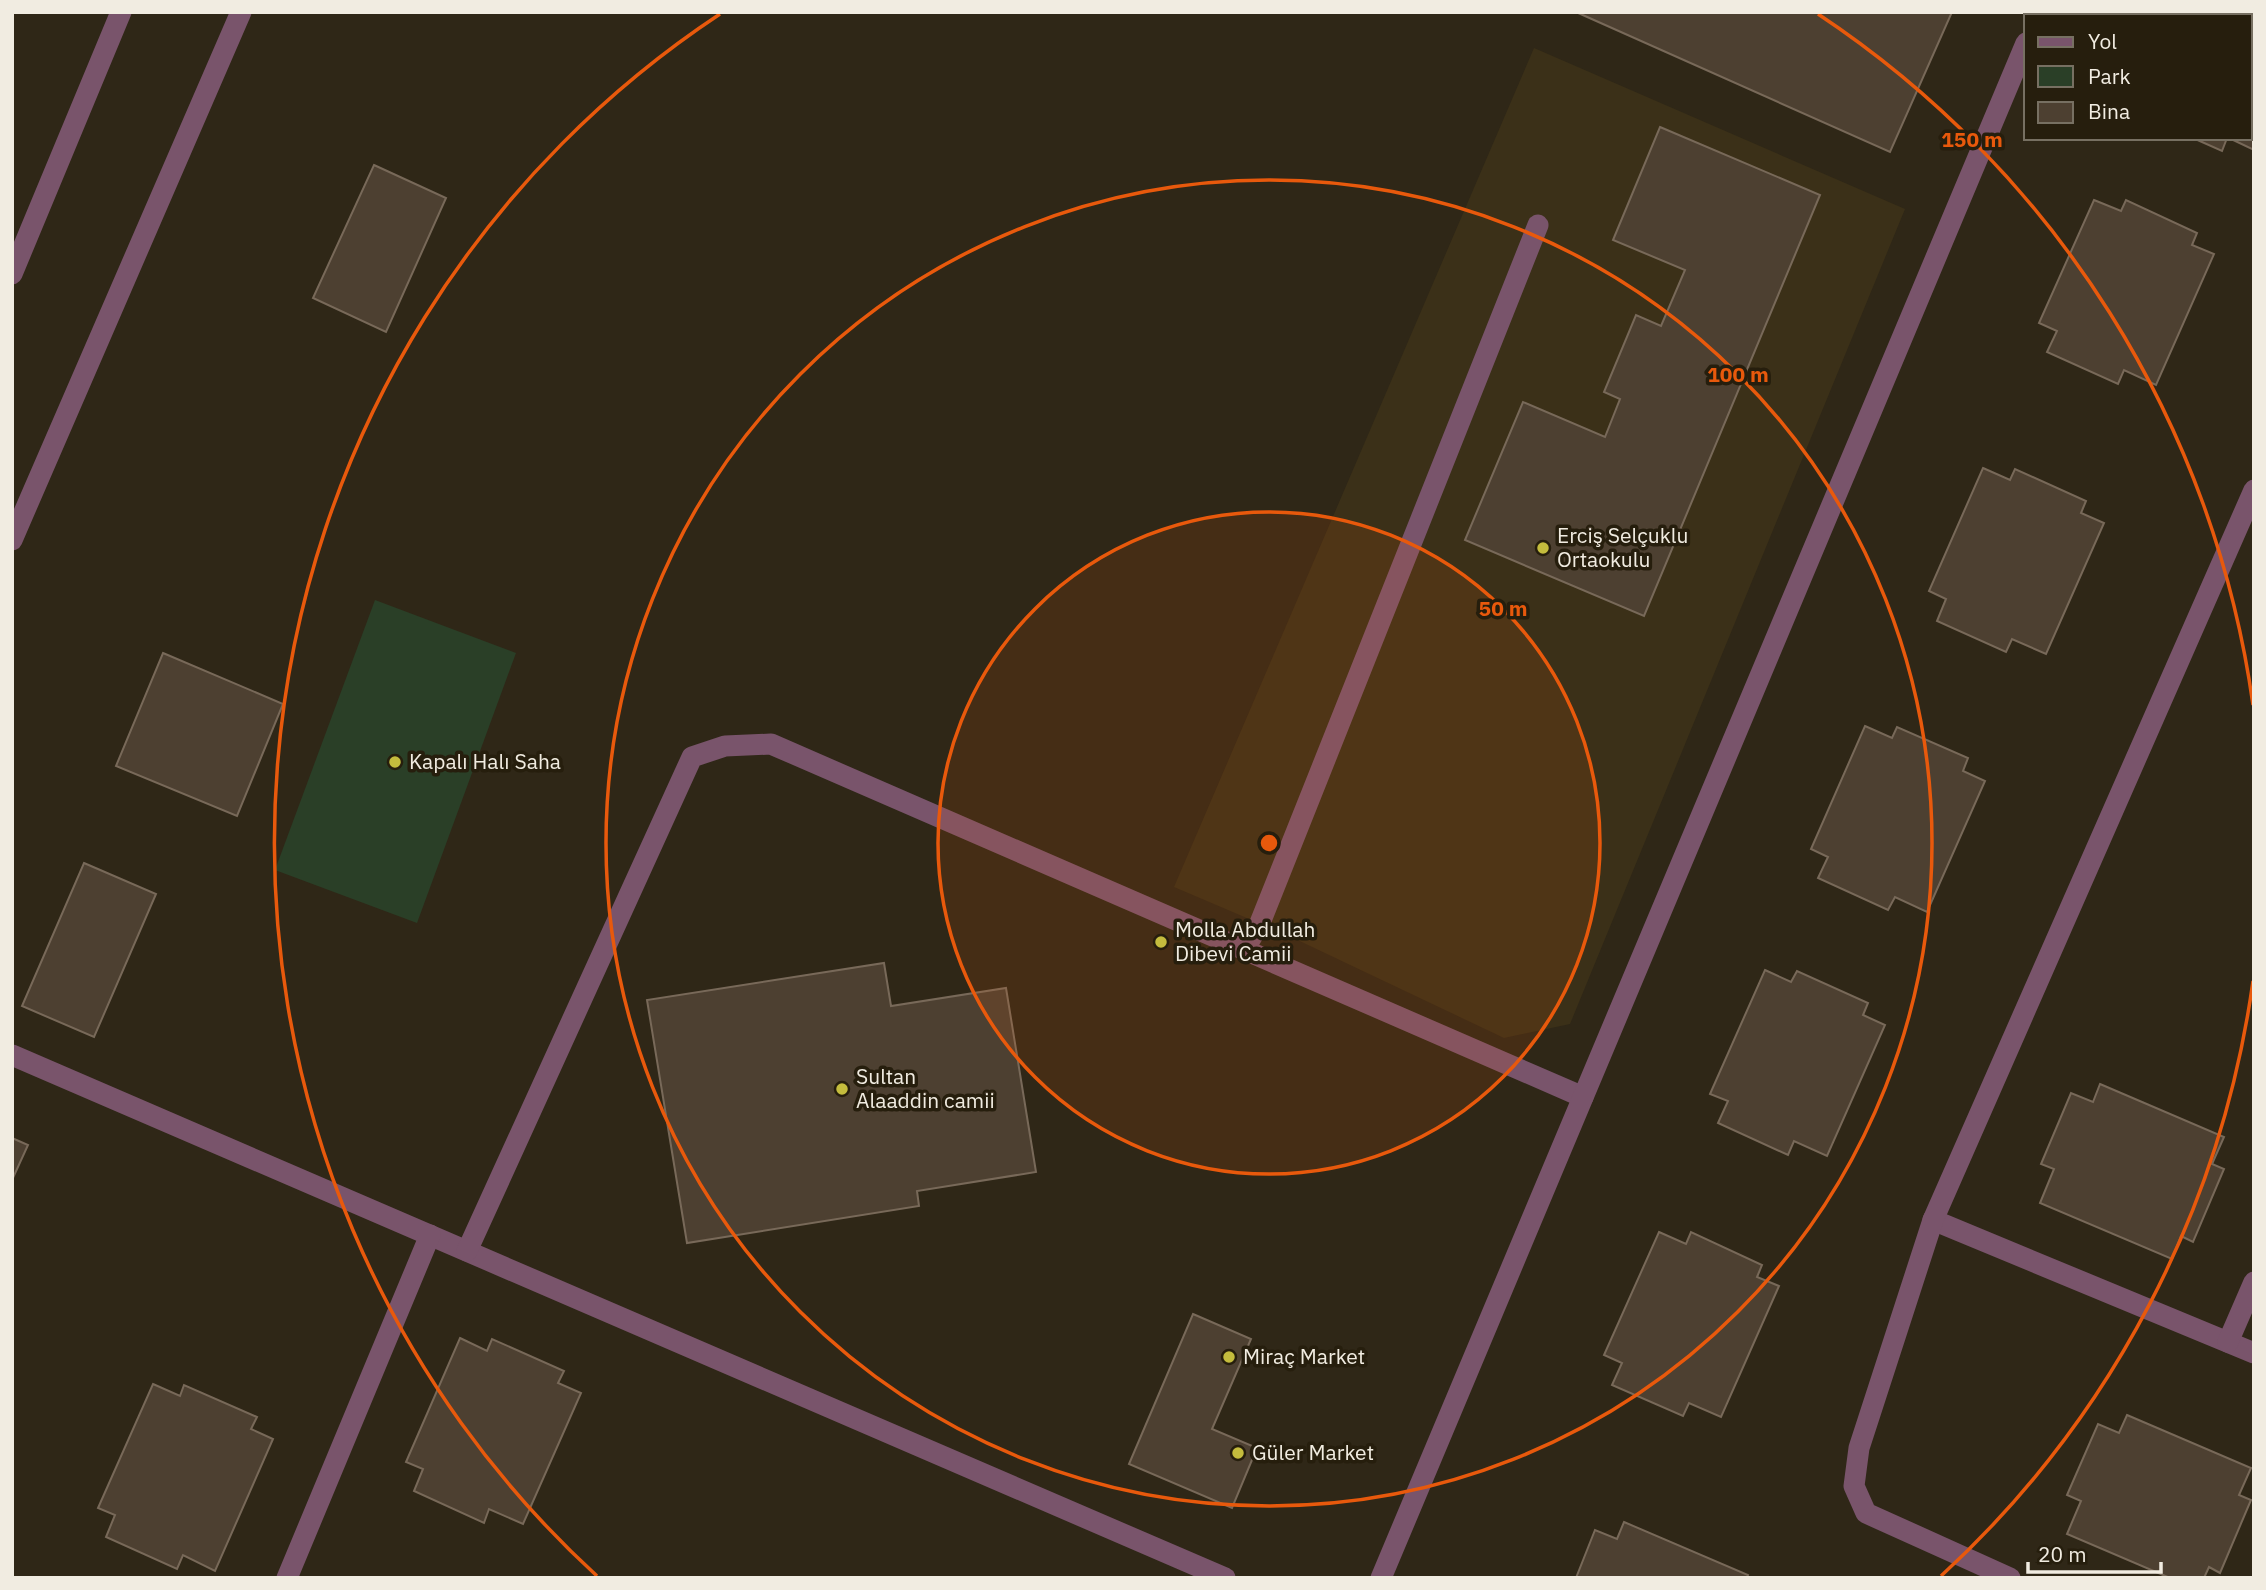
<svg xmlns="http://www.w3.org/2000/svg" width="2266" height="1590" viewBox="0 0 2266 1590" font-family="'IBM Plex Sans',sans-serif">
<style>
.built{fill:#3b3018}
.green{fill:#2a3f27}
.building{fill:#4d4031;stroke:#786959;stroke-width:2}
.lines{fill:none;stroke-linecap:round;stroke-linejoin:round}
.minor{stroke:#79546b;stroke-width:21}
.ring{fill:none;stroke:#e8590c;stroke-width:3.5}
.poi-dot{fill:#c4bc3d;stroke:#261e0d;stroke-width:2.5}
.labels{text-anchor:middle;stroke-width:7;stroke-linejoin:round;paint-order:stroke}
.poi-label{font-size:21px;fill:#f1ece1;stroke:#261e0d;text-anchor:start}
.centre{fill:#e8590c;stroke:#261e0d;stroke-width:3.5}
.ring-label{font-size:21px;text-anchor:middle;font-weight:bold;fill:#e8590c;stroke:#261e0d;stroke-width:7;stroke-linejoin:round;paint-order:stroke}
</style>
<rect width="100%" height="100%" fill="#2f2717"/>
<polygon class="built" points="1534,48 1905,209 1570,1024 1504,1038 1287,935 1174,887"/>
<polygon class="green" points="375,600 516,653 417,923 275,870"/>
<g class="building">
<polygon points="1576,12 1952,12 1890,152"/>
<polygon points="2178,12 2254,12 2254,150 2229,138 2250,138 2250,16 2176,16"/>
<polygon points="1660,127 1820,195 1644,616 1465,540 1523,402 1605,437 1620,399 1604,392 1636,315 1661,326 1685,270 1613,240"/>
<polygon points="2193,138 2227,138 2222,151"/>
<polygon points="374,165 446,198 386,332 313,298"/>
<polygon points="2094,200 2121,211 2126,200 2197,233 2192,245 2214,254 2156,385 2124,370 2118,384 2047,352 2057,331 2039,323"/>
<polygon points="1983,468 2010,480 2015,469 2086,501 2081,513 2104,523 2046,654 2012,639 2006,652 1937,621 1946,599 1929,591"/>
<polygon points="163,653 283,704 237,816 116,766"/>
<polygon points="1865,726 1892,738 1897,727 1968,758 1963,771 1985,781 1927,912 1895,897 1888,910 1818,878 1828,857 1811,849"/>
<polygon points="84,863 156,894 94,1037 22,1006"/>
<polygon points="884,963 891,1006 1006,988 1036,1172 917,1191 919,1206 687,1243 647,1000"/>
<polygon points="1765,970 1791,982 1797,971 1868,1003 1863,1015 1885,1025 1827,1156 1794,1141 1788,1155 1718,1123 1728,1101 1710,1094"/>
<polygon points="2100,1084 2224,1137 2212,1164 2224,1169 2193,1242 2181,1236 2172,1259 2040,1203 2054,1169 2041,1164 2071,1093 2093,1102"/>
<polygon points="12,1138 28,1145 12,1180"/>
<polygon points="1659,1232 1686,1244 1691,1232 1762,1265 1757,1277 1779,1286 1721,1417 1689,1403 1683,1416 1612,1385 1622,1363 1604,1355"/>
<polygon points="1193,1314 1251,1339 1212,1429 1257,1448 1232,1508 1129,1464"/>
<polygon points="460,1338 487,1351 492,1339 564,1371 558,1383 581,1393 523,1524 489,1509 484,1523 414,1491 423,1469 406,1462"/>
<polygon points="153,1384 180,1396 184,1385 257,1417 251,1429 273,1439 215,1571 183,1555 177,1569 106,1537 115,1515 98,1508"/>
<polygon points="2127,1415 2251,1468 2239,1495 2251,1500 2220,1573 2209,1567 2204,1578 2170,1578 2067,1534 2081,1501 2067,1495 2098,1424 2119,1433"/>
<polygon points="1624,1522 1748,1575 1747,1578 1576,1578 1595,1530 1617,1539"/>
</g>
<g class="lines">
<g class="minor">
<polyline points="2038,16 2039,12"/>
<polyline points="12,274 121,12"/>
<polyline points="12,540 241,12"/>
<polyline points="1244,950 1260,923 1538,225"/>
<polyline points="12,1055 1225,1578"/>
<polyline points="1933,1220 2254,1353"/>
<polyline points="467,1251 692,757 725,746 771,744 1583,1097"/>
<polyline points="2228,1342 2254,1282"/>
<polyline points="287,1578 430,1235"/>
<polyline points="1381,1578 2026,43"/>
<polyline points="2010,1578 1866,1513 1854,1486 1859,1448 1933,1220 2254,490"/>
</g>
</g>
<circle cx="1269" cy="843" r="331" fill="#e8590c" fill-opacity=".12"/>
<g class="ring">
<circle cx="1269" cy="843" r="331"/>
<circle cx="1269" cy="843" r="663"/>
<path d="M2253 981A994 994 0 0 1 1941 1576M597 1576A994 994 0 0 1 720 14M1818 14A994 994 0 0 1 2253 705"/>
</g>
<g class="poi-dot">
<circle cx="1543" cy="548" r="7"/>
<circle cx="395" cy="762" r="7"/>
<circle cx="1161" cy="942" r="7"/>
<circle cx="842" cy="1089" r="7"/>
<circle cx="1229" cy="1357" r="7"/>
<circle cx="1238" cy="1453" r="7"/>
</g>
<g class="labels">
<g class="poi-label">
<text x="1557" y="543">Erciş Selçuklu<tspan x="1557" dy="24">Ortaokulu</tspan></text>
<text x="409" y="769">Kapalı Halı Saha</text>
<text x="1175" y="937">Molla Abdullah<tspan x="1175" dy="24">Dibevi Camii</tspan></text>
<text x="856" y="1084">Sultan<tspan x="856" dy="24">Alaaddin camii</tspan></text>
<text x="1243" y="1364">Miraç Market</text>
<text x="1252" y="1460">Güler Market</text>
</g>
</g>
<circle cx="1269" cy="843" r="10" class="centre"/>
<g class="ring-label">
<text x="1972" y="147">150 m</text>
<text x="1738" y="382">100 m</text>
<text x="1503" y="616">50 m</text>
</g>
<rect width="2266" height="1590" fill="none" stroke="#f1ece1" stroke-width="28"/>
<rect x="2024" y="14" width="228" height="126" fill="#261e0d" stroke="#777062" stroke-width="2"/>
<rect x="2038" y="37" width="35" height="10" fill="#79546b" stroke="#777062" stroke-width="2"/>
<text x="2088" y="49" font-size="21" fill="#f1ece1">Yol</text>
<rect x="2038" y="66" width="35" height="21" fill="#2a3f27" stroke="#777062" stroke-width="2"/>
<text x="2088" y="84" font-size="21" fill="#f1ece1">Park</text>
<rect x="2038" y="102" width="35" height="21" fill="#4d4031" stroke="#777062" stroke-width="2"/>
<text x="2088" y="119" font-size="21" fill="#f1ece1">Bina</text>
<path d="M2028 1562v10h133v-10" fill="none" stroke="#f1ece1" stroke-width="3.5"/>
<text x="2038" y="1562" font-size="21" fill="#f1ece1" stroke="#261e0d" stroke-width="5" paint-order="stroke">20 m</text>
</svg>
